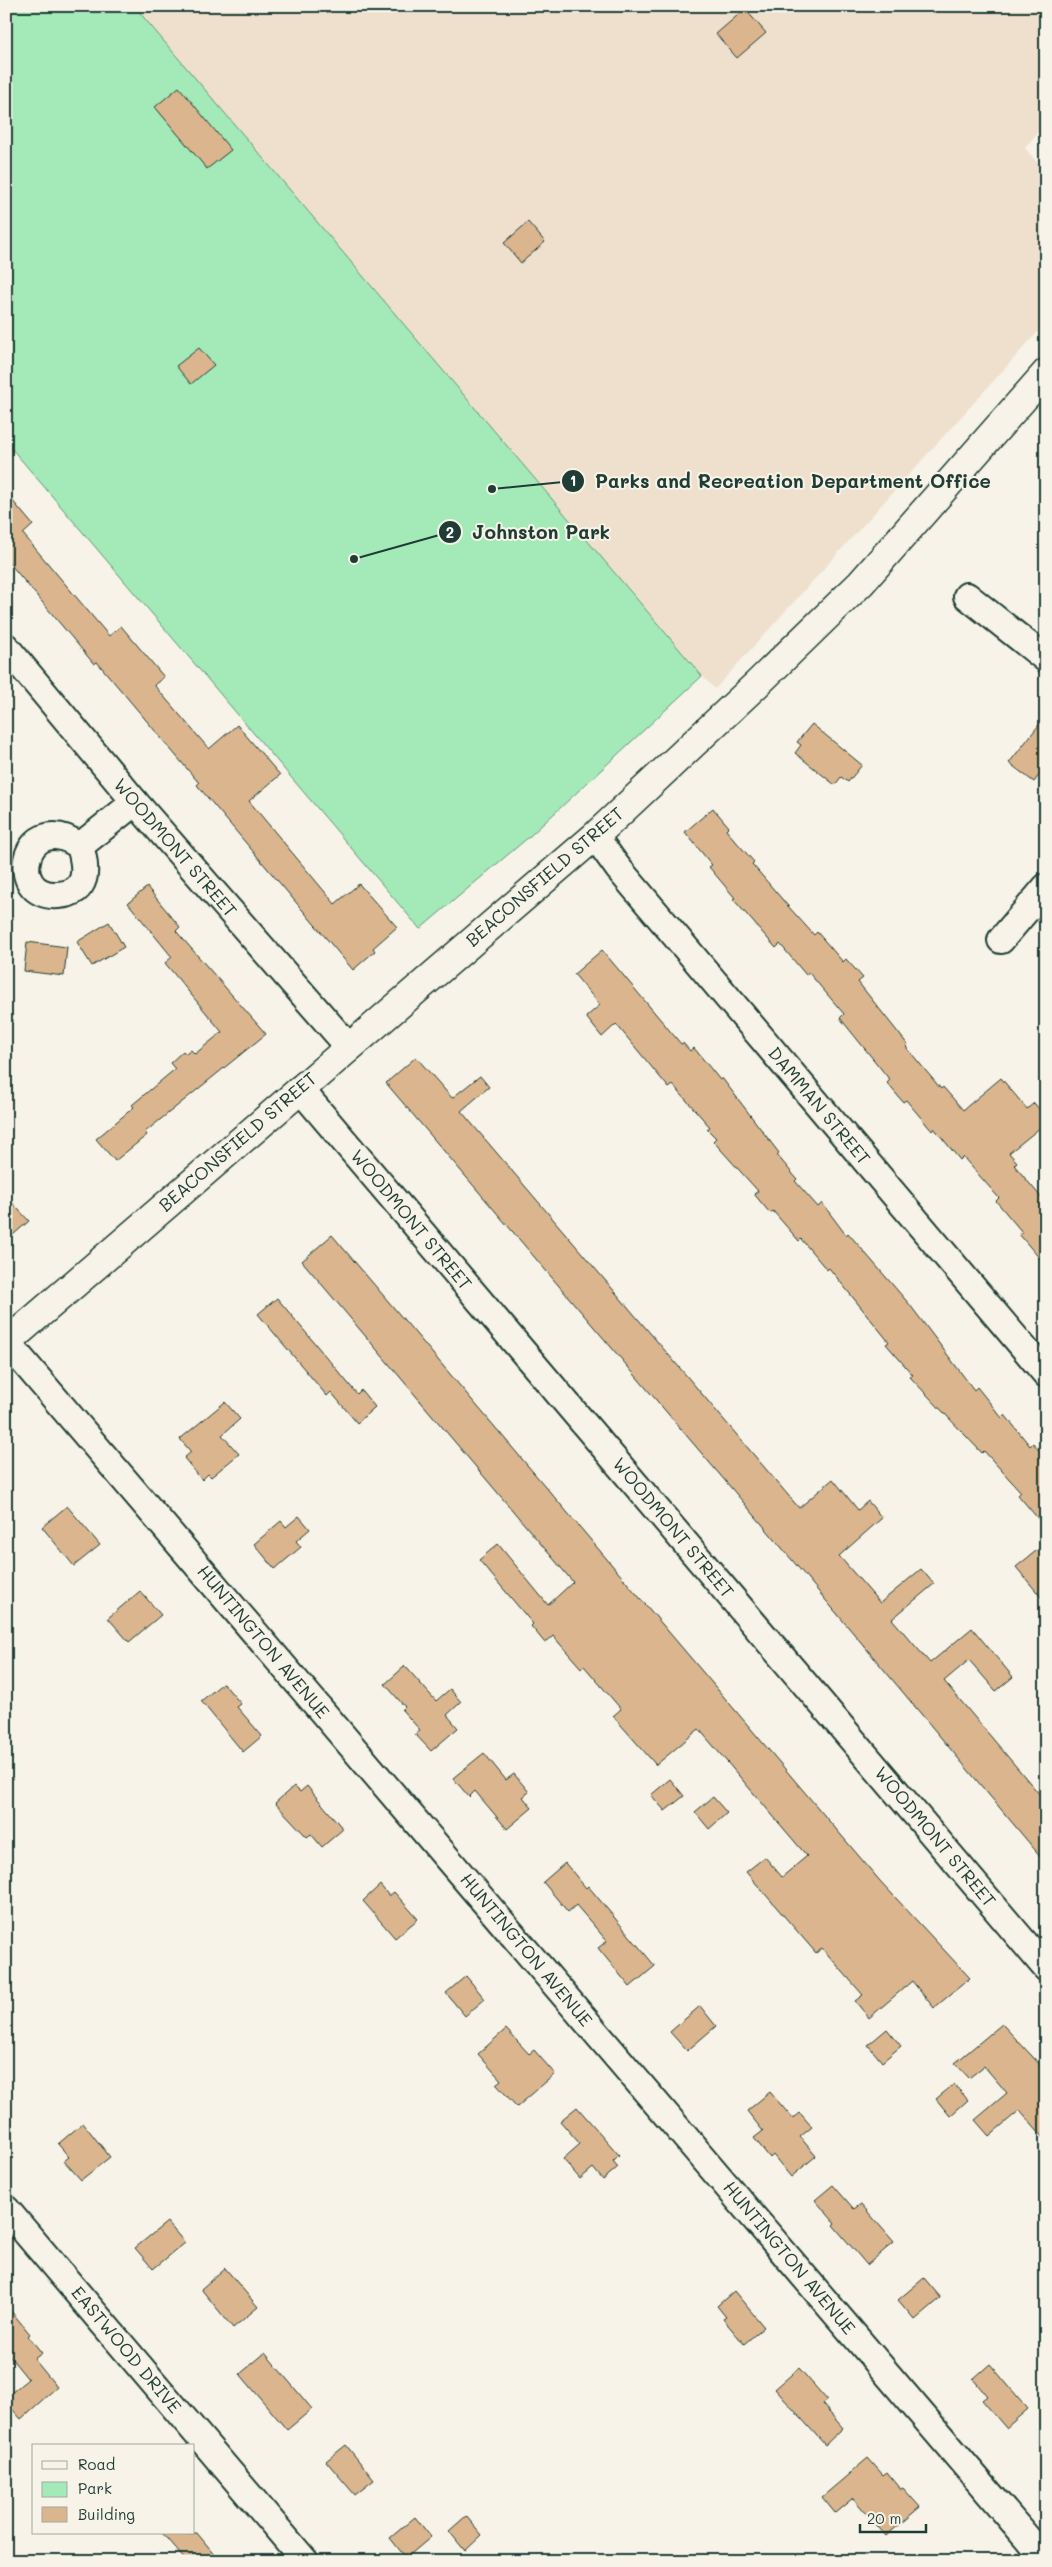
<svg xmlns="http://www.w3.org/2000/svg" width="1052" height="2567" viewBox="0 0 1052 2567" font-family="Mali,sans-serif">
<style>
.built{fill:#efe0cd}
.green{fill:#a3eab8;stroke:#619476}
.building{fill:#dbb58d;stroke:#1f3d34}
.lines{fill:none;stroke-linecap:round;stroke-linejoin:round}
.minor-casing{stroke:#1f3d34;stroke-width:30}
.tertiary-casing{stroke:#1f3d34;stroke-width:31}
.minor{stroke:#f7f3e8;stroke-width:26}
.tertiary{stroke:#f7f3e8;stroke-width:28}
.labels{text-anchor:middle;stroke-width:4;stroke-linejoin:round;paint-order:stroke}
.street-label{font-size:18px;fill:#1f3d34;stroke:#f7f3e8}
.leader{fill:none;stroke:#1f3d34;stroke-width:2}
.callout-dot{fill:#1f3d34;stroke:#f7f3e8;stroke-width:2}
.mark-label{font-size:15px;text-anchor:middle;font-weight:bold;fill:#fff}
.callout-label{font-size:19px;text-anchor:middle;font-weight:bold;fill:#1f3d34;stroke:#f7f3e8;stroke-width:4;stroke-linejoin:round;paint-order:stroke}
</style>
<rect width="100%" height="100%" fill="#f7f3e8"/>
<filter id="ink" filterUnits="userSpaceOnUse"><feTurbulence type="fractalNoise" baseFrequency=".02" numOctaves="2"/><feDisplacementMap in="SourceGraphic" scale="10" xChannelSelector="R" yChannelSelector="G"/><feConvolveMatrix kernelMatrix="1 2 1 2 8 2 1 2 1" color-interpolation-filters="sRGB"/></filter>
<g filter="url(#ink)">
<polygon class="built" points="134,6 1046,6 1046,122 1025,148 1046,173 1046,323 715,689 702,676"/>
<polygon class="green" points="6,6 134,6 702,676 530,836 420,929 6,442"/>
<g class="building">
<polygon points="745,9 766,33 737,58 716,34"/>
<polygon points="179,87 231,150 207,169 155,107"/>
<polygon points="528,222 545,242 521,263 504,243"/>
<polygon points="199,348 214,365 191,384 176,366"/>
<polygon points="6,493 33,525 23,534 109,636 121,626 164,677 154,685 209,749 237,725 280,775 249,801 335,904 359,884 397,927 373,948 375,951 353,970 197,785 199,783 97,662 94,664 6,559"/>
<polygon points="1046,716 1046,766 1034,782 1009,763"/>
<polygon points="812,724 862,765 848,782 841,777 835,785 795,753 801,745 797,742"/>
<polygon points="713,808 729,827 726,830 754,862 752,864 787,905 814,935 817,932 843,962 846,959 863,978 858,982 908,1045 906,1047 941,1089 943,1087 963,1110 1001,1078 1027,1109 1034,1103 1046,1117 1046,1123 1009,1153 1017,1162 1014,1165 1046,1203 1046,1266 1019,1234 1022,1232 996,1201 999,1198 963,1157 960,1160 934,1128 932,1131 906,1100 903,1102 887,1083 890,1080 840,1018 844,1014 809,973 806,975 780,944 776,948 733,899 735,898 709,867 712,865 685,832"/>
<polygon points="147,887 180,927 176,931 266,1034 145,1132 147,1135 115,1161 96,1139 134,1107 132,1105 175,1069 170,1063 183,1051 186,1054 191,1050 195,1054 222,1032 165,963 172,957 128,903"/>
<polygon points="109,922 124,947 92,966 77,942"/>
<polygon points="27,942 67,947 64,976 24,971"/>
<polygon points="602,950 681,1044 683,1043 690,1051 694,1048 720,1080 722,1078 779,1153 777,1155 797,1179 795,1181 818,1207 822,1203 846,1235 848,1233 910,1305 974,1390 977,1387 1002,1418 1005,1415 1030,1446 1033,1443 1046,1459 1046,1528 1018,1495 1021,1492 984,1451 982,1453 910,1377 913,1375 886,1344 889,1342 829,1268 827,1270 801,1239 799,1241 773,1211 770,1213 754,1194 758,1191 713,1141 716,1138 707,1129 710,1127 673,1085 669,1088 616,1024 602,1037 586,1017 600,1005 574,974"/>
<polygon points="416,1057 452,1098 480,1076 489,1087 461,1111 799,1508 833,1479 858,1510 868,1501 882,1518 839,1556 880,1603 921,1569 934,1584 892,1619 930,1663 972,1628 1013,1677 996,1691 969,1660 944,1681 1046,1802 1046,1863 761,1523 386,1083"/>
<polygon points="6,1196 29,1221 6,1241"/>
<polygon points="332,1235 880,1881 970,1978 934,2008 912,1981 869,2018 855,2001 863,1995 822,1948 816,1953 746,1872 765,1857 782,1877 807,1856 699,1729 656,1765 613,1716 621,1709 584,1666 581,1668 553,1636 545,1643 531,1626 533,1624 479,1560 498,1544 548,1605 573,1582 302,1261"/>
<polygon points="277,1298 357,1394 361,1390 375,1407 357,1423 331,1392 327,1396 258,1314"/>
<polygon points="225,1402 240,1419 222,1435 239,1454 211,1477 208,1474 202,1480 184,1458 191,1452 180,1439"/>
<polygon points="67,1506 100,1545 74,1566 42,1527"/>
<polygon points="299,1516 310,1529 296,1541 301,1547 275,1569 254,1544 281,1521 286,1527"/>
<polygon points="1046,1543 1046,1603 1016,1567"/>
<polygon points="140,1591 161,1615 129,1642 108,1618"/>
<polygon points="405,1666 436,1701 450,1689 461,1702 447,1715 458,1728 431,1751 415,1734 420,1730 402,1710 405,1707 385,1684"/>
<polygon points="223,1683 241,1704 237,1707 262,1736 243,1752 201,1701"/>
<polygon points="484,1753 506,1780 514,1774 529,1792 523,1797 532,1808 507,1829 475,1791 469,1797 453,1778"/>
<polygon points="670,1779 684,1796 665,1811 651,1795"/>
<polygon points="294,1786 300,1792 307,1786 343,1829 322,1847 311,1834 307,1837 275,1803"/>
<polygon points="713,1797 727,1813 709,1829 695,1812"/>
<polygon points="565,1863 586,1888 588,1886 655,1966 630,1987 598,1948 607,1941 576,1905 568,1912 543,1882"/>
<polygon points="380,1885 389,1896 394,1892 418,1919 395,1938 363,1901"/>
<polygon points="466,1976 485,1999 465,2016 446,1993"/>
<polygon points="700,2006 716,2026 687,2051 670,2032"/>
<polygon points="1002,2024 1046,2071 1046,2140 1020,2110 989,2136 975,2120 1007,2093 984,2066 969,2078 955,2063"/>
<polygon points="506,2029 529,2054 534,2050 555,2074 517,2107 496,2084 501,2080 478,2054"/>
<polygon points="887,2029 901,2046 882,2062 868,2045"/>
<polygon points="954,2084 968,2100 950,2116 936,2099"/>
<polygon points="770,2092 793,2119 800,2113 812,2127 800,2137 816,2156 791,2177 773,2155 770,2158 754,2138 763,2131 747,2111"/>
<polygon points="577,2107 619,2155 613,2161 618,2167 603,2180 593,2168 580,2179 563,2159 580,2144 560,2121"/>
<polygon points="83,2123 110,2157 81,2180 64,2161 69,2157 58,2144"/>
<polygon points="833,2185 854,2209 861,2204 894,2242 867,2265 833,2225 835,2223 815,2200"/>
<polygon points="167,2222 185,2243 153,2269 135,2248"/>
<polygon points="225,2268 258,2307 233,2328 201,2289"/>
<polygon points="924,2278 941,2298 915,2320 898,2300"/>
<polygon points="734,2291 764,2327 744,2344 723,2319 726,2317 717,2306"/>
<polygon points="6,2305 30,2334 28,2336 42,2353 34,2359 57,2387 21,2419 6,2402 6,2397 28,2379 6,2352"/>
<polygon points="265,2353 312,2409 287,2430 240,2374"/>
<polygon points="990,2364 1028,2409 1006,2428 982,2400 987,2396 973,2379"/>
<polygon points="799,2368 827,2400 822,2404 843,2428 825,2445 775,2389"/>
<polygon points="346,2445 374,2480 355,2495 326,2461"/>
<polygon points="868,2458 883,2475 887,2472 901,2489 903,2488 920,2507 886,2536 853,2498 835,2513 822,2497"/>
<polygon points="466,2516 482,2535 465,2551 449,2531"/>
<polygon points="415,2517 431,2537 406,2558 390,2538"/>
<polygon points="162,2533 197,2533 220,2561 186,2561"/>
</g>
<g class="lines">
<g class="minor-casing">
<g id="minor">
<polyline points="967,596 1046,659"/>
<polyline points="6,647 135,802 348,1046"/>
<polyline points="595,836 618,868 1046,1374"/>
<path d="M80,846c7,23 9,47 -22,49 -54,4 -34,-89 22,-49l55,-44"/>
<polyline points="1001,940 1046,887"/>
<polyline points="300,1089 1046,1968"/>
<polyline points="6,1341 1046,2560"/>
<polyline points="6,2209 305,2561"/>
</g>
</g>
<g class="tertiary-casing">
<polyline id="tertiary" points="6,1343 595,836 757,684 861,583 1046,373"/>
</g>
<use href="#minor" class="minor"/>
<use href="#tertiary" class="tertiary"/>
</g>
</g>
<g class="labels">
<g class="street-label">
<text transform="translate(175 848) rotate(49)" y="6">WOODMONT STREET</text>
<text transform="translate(545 877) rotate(-41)" y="6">BEACONSFIELD STREET</text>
<text transform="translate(819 1106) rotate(50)" y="6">DAMMAN STREET</text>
<text transform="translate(238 1142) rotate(-41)" y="6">BEACONSFIELD STREET</text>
<text transform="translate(411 1220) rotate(50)" y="6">WOODMONT STREET</text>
<text transform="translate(673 1528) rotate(50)" y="6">WOODMONT STREET</text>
<text transform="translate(263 1642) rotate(50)" y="6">HUNTINGTON AVENUE</text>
<text transform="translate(935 1837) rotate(50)" y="6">WOODMONT STREET</text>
<text transform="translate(526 1950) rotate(50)" y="6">HUNTINGTON AVENUE</text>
<text transform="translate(789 2258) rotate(50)" y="6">HUNTINGTON AVENUE</text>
<text transform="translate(126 2350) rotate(50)" y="6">EASTWOOD DRIVE</text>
</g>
</g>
<path class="leader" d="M492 489L573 481M354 559L450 532"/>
<g class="callout-dot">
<circle cx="492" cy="489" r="5"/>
<circle cx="354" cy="559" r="5"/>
<circle cx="573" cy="481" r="12"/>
<circle cx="450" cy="532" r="12"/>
</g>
<g class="mark-label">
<text x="573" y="486">1</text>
<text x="450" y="538">2</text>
</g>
<g class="callout-label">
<text x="793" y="488">Parks and Recreation Department Office</text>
<text x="541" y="539">Johnston Park</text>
</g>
<rect width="1052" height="2567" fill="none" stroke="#f7f3e8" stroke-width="25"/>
<rect x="12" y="12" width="1027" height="2542" fill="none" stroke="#1f3d34" stroke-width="2" filter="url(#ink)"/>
<rect x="32" y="2444" width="162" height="90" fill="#f7f3e8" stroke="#a1aaa0"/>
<rect x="42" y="2461" width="25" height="8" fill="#f7f3e8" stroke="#a1aaa0"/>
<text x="78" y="2470" font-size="15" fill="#1f3d34">Road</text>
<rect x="42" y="2482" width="25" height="15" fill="#a3eab8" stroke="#a1aaa0"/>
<text x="78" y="2494" font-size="15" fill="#1f3d34">Park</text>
<rect x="42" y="2507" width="25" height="15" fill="#dbb58d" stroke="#a1aaa0"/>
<text x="78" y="2520" font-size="15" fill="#1f3d34">Building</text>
<path d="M860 2524v8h66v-8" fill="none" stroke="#1f3d34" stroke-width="2.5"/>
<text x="867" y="2524" font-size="15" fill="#1f3d34" stroke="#f7f3e8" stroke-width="4" paint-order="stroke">20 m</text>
</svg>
